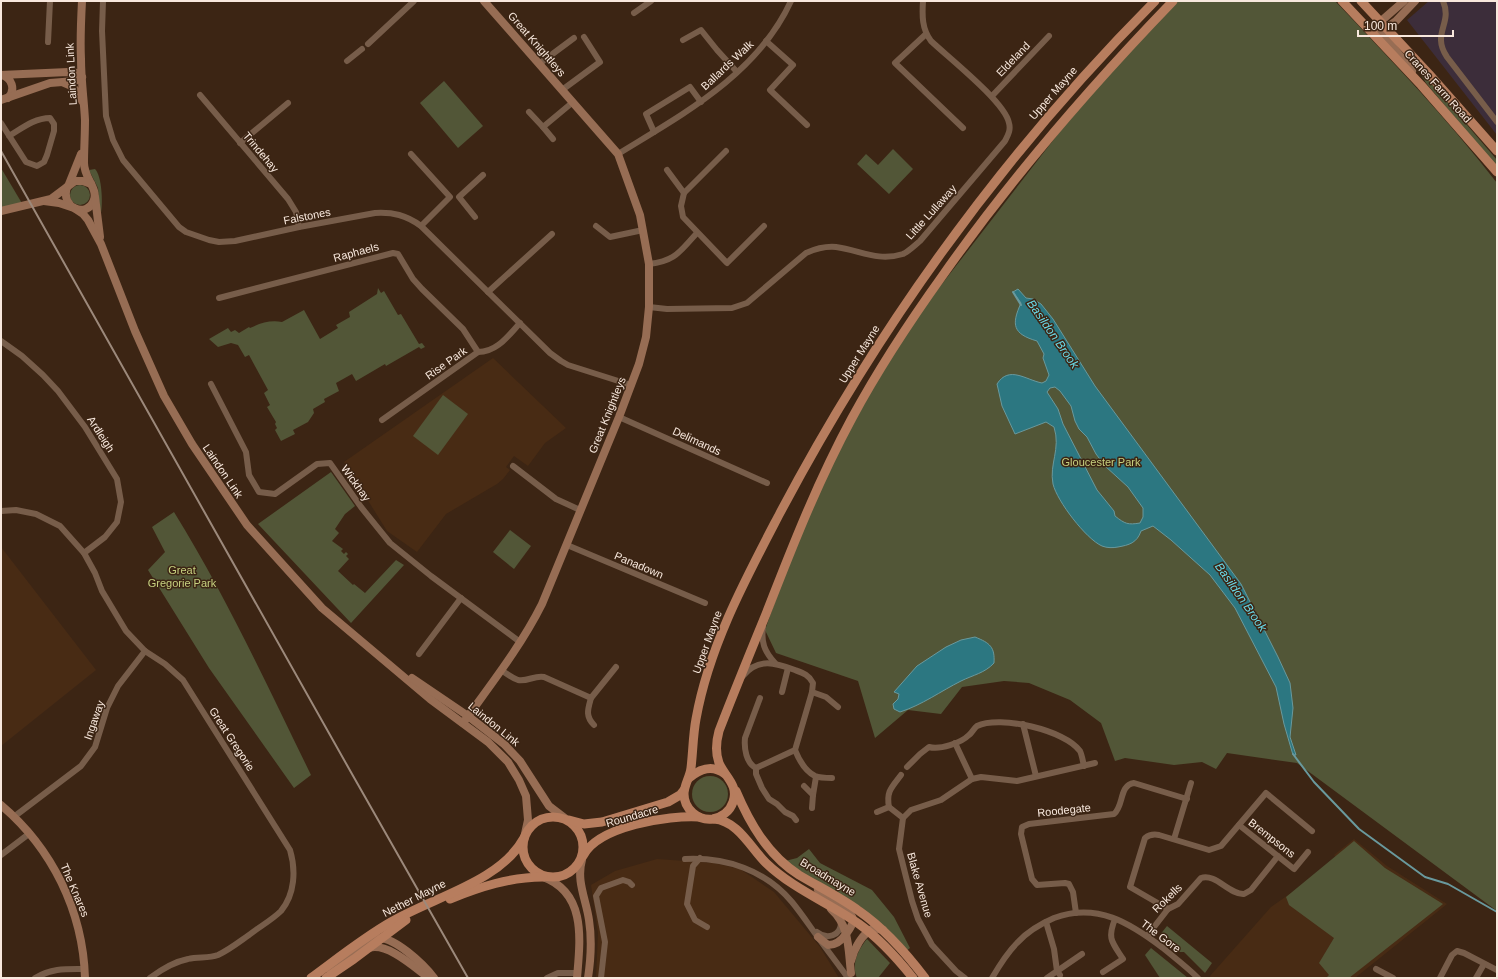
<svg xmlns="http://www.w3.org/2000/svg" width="1498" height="979" viewBox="0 0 1498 979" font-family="Arial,sans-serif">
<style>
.built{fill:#482b14}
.industrial{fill:#3c2d3a}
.green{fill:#525637}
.water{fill:#2c7781;stroke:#69999d;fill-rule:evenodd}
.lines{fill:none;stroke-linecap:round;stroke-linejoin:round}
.stream{stroke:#69999d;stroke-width:2}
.street{stroke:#775d4a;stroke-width:6}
.secondary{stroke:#976d54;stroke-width:8}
.primary{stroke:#b77d5e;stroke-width:9}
.rail{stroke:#9c897b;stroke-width:2}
.labels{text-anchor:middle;stroke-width:3;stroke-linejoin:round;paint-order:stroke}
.street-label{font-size:11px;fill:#f8e8dd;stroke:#3c2514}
.park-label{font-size:11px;fill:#c6d07f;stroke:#3c2514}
.water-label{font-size:12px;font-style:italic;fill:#6adbea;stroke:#3c2514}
</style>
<rect width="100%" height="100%" fill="#3c2514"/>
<g class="built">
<polygon points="493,358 566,428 545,443 528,466 514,456 506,467 510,470 503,479 497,484 446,514 417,552 387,531 344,462"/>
<polygon points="1,547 96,670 1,746"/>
<polygon points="1354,839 1387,866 1447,904 1355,978 1211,978 1210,976 1271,907 1291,893 1348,869 1334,855"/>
<polygon points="657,859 714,863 740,869 774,892 820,947 839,978 596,978 598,933 591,885 615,871"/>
</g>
<polygon class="industrial" points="1429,1 1497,1 1497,135 1407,20"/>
<g class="green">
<path d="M1177,1h158c56,59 112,117 162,182v728l-200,-148 -70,-10 -11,16 -14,-7 -28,3 -49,-7 -10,3 -14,-38 -31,-23 -41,-17 -25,-2 -42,6 -21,27 -33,-4 -33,28 -17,-57 -82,-28 -11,-23 32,-90 54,-116 67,-109 147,-190 61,-70z"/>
<polygon points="1414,63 1497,160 1497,168 1426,83"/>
<polygon points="444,81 483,126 458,148 420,103"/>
<polygon points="893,149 913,169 889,194 857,164 866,154 878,165"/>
<polygon points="1,168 23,205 1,208"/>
<path d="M95,169c7,7 8,34 6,44h-1l-2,-25 -9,-18z"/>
<circle cx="80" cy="195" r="10"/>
<path d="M378,288l3,5 3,-2 14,24 3,-1 18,30 3,-1 3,4 -4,2 -2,-2 -33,19 -1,-2 -29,17 -4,-7 -16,9 3,8 -15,8 1,3 -12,7 1,4 -6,9 -15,8 2,4 -14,7 -6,-11 2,-2 -2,-4 1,-2 -9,-15 3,-2 -6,-12 4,-3 -19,-35 -4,2 -7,-12 -7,-2 -13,4 -9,-8 19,-11 3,4 4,-2 4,3 10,-6 1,1c11,-5 20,-8 32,-6l22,-12 16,29 18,-11 -2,-3 14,-8 -1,-5 28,-18z"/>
<polygon points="443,395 468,414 438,455 413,436"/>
<polygon points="331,472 355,506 345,514 335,529 339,533 332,541 343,549 341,551 344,554 346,552 348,554 346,556 349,559 338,571 353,585 354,584 365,593 396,560 404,565 351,623 258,524"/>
<path d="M174,512c52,84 94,175 137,263l-17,13 -85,-120 -61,-98 17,-18 -13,-25z"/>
<polygon points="510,530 531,546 514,569 493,552"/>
<circle cx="710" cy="794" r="18"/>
<polygon points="1354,841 1385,868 1443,904 1349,978 1326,978 1329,975 1319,963 1334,938 1289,905 1286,897"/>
<polygon points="809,849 820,863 872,890 894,917 910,948 906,951 785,861 797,858"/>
<polygon points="1167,926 1212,963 1205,973 1184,952 1178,952 1160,938 1159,936"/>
<path d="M867,939l23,24 -12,15h-21c-6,-14 1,-28 10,-39z"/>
<polygon points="1151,948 1188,978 1160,978 1145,955"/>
</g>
<g class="water">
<path d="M1018,289l8,9 7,1 8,5 12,15 42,67 146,198 37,73 12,26 3,25 -3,29 6,18h-3l-9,-31 -8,-37 -41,-79 -25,-33 -39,-35 -18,-14 -12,5c-4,12 -12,14 -23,16 -5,1 -11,1 -16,-1 -16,-7 -45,-45 -49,-62 -4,-20 8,-35 1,-57l-8,-5 -31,12 -13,-28 -5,-22c12,-19 29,-4 45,-1l4,-2 3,-6 -6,-17 1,-4 -7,-13c-24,-7 -26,-16 -16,-38l-8,-11zM1055,387l5,4 11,15 4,15 4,8 8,8 9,17 9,12 23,21 15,21v9l-3,6c-12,2 -15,1 -25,-7l-1,-5 -17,-21 -34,-66 -5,-15 -11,-17 3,-4z"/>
<path d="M975,637c15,6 20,10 19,26 -9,10 -21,12 -33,18 -20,10 -39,24 -61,31l-6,-3 -1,-5 5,-5 1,-5 -5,-2 23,-26 29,-19 15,-7z"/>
</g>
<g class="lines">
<g class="stream">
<polyline points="1013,292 1021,305"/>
<polyline points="1293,754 1314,782 1359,829 1425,877 1448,884 1497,912"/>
</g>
<g class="street">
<path d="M103,1l-1,30 4,85 7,24 10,20 56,67 7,5 23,8 10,2 16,-1 64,-14 76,-14c18,-1 31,2 46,13l129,127 11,8 7,4 63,20"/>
<path d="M1443,1c10,23 -12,32 4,56l50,65"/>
<polyline points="634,13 651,1"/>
<polyline points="926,34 895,63 963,128"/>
<polyline points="683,40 701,30 717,50 737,72"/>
<polyline points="766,41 793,65 770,90 807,125"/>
<polyline points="48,42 50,1"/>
<polyline points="368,44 414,1"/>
<polyline points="347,61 362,49"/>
<polyline points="539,64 574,38"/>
<polyline points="562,90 600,62 584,37"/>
<polyline points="200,95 288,199 296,212 299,227"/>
<polyline points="992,96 1049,36"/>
<polyline points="529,112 543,127 573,102"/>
<path d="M1,123l25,39 11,4 7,-4 3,-7 7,-24v-7l-4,-6c-16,0 -29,11 -41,18"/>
<polyline points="543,127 553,139"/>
<polyline points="654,132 646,114 690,87 701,102"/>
<polyline points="240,143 288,103"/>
<polyline points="411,154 450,197 421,226"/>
<path d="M618,154c65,-40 139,-79 173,-153"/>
<polyline points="667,170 684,193 726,151"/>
<polyline points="684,193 681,206 683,217 727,263 764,226"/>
<polyline points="475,217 459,197 483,175"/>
<polyline points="596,226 610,237 643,230"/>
<path d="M649,264c27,-3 31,-13 48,-31"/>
<polyline points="488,292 552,234"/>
<polyline points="219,298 393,253 398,254 413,279 422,289 463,329 478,352"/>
<path d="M649,307l18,2 65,-1 15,-5 59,-50c9,-4 19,-7 30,-6 24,3 41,15 67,7 6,-3 12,-9 17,-13l85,-100c3,-6 6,-11 4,-18 -4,-21 -60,-65 -78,-82 -9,-12 -9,-25 -8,-40"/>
<polyline points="1,341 22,356 43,375 58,391 85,427 117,479 121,502 117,522 105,537 84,553"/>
<polyline points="211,384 246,452 249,475 259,492 275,494 317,464 330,463 361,507 390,543 431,576 520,642"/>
<polyline points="619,417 767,483"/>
<path d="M382,420l96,-68c19,0 30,-16 42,-29"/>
<polyline points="513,466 556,499 580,510"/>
<path d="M1,511l15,-1 20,4 24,12 24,27 11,20 7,18 24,40 19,20 20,13 18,16 107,170c6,20 5,44 -9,61 -9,9 -22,16 -32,24 -10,7 -20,15 -31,20 -10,4 -20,1 -30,4 -15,3 -26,10 -38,19"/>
<polyline points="567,545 705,603"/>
<path d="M763,627c-2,15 1,24 12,36"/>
<polyline points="419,654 461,598"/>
<path d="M501,670c5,3 11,8 17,10 9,2 17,-5 26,-3l47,21 25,-31"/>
<path d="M743,676c15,-19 33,-13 52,-6 8,3 14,5 18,13l-1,9 -17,58 -39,18"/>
<polyline points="782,692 788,668"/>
<polyline points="812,692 826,697 838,707"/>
<path d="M591,698c-3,11 -6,18 3,27"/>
<path d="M760,698l-15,40c-1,10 1,25 11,30v6l6,14 7,11 8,5 8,8 8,4 3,4"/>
<polyline points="1023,724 1036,776"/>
<polyline points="955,743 972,779"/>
<path d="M795,750c4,10 10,21 20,26 5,2 12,2 17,2"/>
<path d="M907,767l13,-13 9,-7c11,3 32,-4 40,-12 3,-2 5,-7 8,-9 23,-11 88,4 103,25 2,4 3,11 4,15"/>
<path d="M901,775c-9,12 -15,16 -12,32l14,11"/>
<polyline points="804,786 813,795 816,777"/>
<polyline points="812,808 813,795"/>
<polyline points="877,812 889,807"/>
<polyline points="15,816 81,766 95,747 107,708 118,686 145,651"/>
<polyline points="1239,825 1294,869 1308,852"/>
<polyline points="1174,839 1191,783"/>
<polyline points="1,855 30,833"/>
<polyline points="700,858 693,866 687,904 695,920 707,927"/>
<path d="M685,859c41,-2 80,11 107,43 9,11 17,23 25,34 10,14 21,28 31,42"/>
<path d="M1168,909l-38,-22 15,-49c5,-4 9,-4 14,-3l50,15 12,-4 45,-53 46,38"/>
<path d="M1076,913l-3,-21 -4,-8 -4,-1 -28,2 -5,-6 -11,-45 1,-7 7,-3 85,-10c10,-8 5,-29 20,-31l53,16"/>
<polyline points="1046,922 1054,949 1057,971 1060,975"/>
<path d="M817,932c10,8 24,4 24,-10"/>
<path d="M1147,936l21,-27 10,-5 23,-26c15,-5 28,17 43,16l7,-4 27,-34"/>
<polyline points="1376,969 1393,978"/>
<path d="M1103,972l20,-13c-11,-17 -16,-20 -8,-40"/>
<path d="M35,978c17,-10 31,-9 49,-9"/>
<polyline points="547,978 558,973 577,973"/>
<polyline points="601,978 605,942 596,896 601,888 623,880 629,882 632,885"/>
<polyline points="965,978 956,971 932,945 918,919 912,901 899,849 903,818 911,810 941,800 972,779 981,777 1017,781 1095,763"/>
<path d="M992,978c7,-12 15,-25 25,-35 10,-11 23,-19 37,-25 43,-16 76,5 109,30 12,10 24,19 35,30"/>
<polyline points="1047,978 1082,954"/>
<polyline points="1440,978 1452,955 1457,951 1464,953 1497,970"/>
<polyline points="1476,978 1484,964"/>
</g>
<g class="secondary">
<polyline points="1404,1 1380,22 1378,28 1412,71"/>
<polyline points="1386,28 1396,21 1415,1"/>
<polyline points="1,75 68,72 78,73 82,77"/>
<path d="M1,75c11,2 15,15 7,23"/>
<path d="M64,83c10,3 14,9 18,18"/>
<polyline points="1,100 50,83 75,81 82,77"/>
<polyline points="69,184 81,154"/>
<path d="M67,187c-7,21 20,32 27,13 4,-12 -10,-22 -10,-37 0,-14 1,-28 1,-43 -1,-20 -4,-40 -4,-61 -1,-19 0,-39 1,-58"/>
<polyline points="95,197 100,237"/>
<polyline points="44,201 59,203 74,208 83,214 88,220 101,244 135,331 164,396 192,444 247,525 322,608 430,699 488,742 508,762 519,780 526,796 528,820 524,838"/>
<polyline points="1,211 51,199 75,181 83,181 91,184"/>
<polyline points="412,678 468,716 504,744 520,761 549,806 566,819"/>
<path d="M463,723c28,-39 58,-77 79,-119l77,-187 20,-53 7,-27 3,-30v-43l-9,-49 -22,-61 -134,-153"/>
<path d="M1,805c51,43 82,106 84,173"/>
<path d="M582,860c-6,21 4,39 7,60 3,19 2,38 -1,58"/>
<path d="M543,877c44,16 37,64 34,101"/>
<path d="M831,909c19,17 17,40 20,64"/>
<path d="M818,937l10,8c9,0 14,-5 18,-11 3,-4 7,-9 7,-14 0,-11 -27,-24 -35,-30"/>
<path d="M369,948c18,-6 45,19 60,30"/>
<path d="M851,961c3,-12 11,-28 23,-33l9,2"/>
<path d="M328,968c17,-7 30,-22 47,-29 17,-6 50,27 59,39"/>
</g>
<g class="primary">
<path d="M1155,1c-150,151 -276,325 -375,512 -34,65 -71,133 -84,206 -3,16 -3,32 -5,49 -1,9 -7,17 -7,26 0,15 14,27 29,25 9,-2 17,-8 20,-17 6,-17 -8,-25 -14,-39 -4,-11 -3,-21 0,-32 15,-39 31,-78 47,-117 26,-67 52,-133 86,-196 27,-50 58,-97 91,-143 69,-98 147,-188 230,-274"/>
<polyline points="1342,1 1421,85 1497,172"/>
<polyline points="1361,1 1429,74 1497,151"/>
<path d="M689,778c11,-9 23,-14 36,-4"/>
<path d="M736,791c14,33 32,64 63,84 20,12 41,22 60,36 26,18 47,42 66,67"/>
<circle cx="553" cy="847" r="30"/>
<path d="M714,819c24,2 36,28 52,44 27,26 63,40 93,61 21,15 38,34 54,54"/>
<polyline points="569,820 584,824 602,822 668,802 680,795 684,790"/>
<path d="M583,856c15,-30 86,-41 116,-39"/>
<path d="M450,899c30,-12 60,-22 93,-22"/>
<path d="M311,978c26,-19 52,-40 80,-56 42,-25 109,-40 133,-84"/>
<polyline points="326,978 354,959 406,920"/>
</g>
<polyline class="rail" points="1,151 352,774 468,978"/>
</g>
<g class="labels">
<g class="street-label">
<text transform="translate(537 44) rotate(49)" y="4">Great Knightleys</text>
<text transform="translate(1013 59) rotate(-46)" y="4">Eldeland</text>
<text transform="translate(727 65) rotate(-43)" y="4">Ballards Walk</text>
<text transform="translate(71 74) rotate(-93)" y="4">Laindon Link</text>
<text transform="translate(1438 86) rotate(48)" y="4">Cranes Farm Road</text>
<text transform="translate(1053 93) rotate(-49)" y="4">Upper Mayne</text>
<text transform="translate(261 152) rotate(50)" y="4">Trindehay</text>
<text transform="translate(931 212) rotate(-48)" y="4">Little Lullaway</text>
<text transform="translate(307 216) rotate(-11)" y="4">Falstones</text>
<text transform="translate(356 252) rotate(-15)" y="4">Raphaels</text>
<text transform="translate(859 354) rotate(-58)" y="4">Upper Mayne</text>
<text transform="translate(446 363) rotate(-35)" y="4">Rise Park</text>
<text transform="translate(607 415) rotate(-68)" y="4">Great Knightleys</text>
<text transform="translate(101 434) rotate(57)" y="4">Ardleigh</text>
<text transform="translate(697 441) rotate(25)" y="4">Delimands</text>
<text transform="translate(223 471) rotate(56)" y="4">Laindon Link</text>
<text transform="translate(356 483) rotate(54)" y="4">Wickhay</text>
<text transform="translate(639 565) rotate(23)" y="4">Panadown</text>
<text transform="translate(707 642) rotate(-70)" y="4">Upper Mayne</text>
<text transform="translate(94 720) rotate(-71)" y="4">Ingaway</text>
<text transform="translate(494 724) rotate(39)" y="4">Laindon Link</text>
<text transform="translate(232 739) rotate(57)" y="4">Great Gregorie</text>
<text transform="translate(1064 810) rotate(-6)" y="4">Roodegate</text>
<text transform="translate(632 816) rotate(-16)" y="4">Roundacre</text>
<text transform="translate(1272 838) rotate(38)" y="4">Brempsons</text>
<text transform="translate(828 877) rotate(31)" y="4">Broadmayne</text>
<text transform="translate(920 885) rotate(74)" y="4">Blake Avenue</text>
<text transform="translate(75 890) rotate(67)" y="4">The Knares</text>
<text transform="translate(414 898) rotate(-27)" y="4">Nether Mayne</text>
<text transform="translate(1167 898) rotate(-44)" y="4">Rokells</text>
<text transform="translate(1161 936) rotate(37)" y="4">The Gore</text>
</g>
<g class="park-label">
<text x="1101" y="466">Gloucester Park</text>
<text x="182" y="574">Great<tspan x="182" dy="13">Gregorie Park</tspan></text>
</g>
<g class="water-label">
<text transform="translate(1053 334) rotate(55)" y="4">Basildon Brook</text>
<text transform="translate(1241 597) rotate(55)" y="4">Basildon Brook</text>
</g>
</g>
<rect width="1498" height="979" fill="none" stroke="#f8e8dd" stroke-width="4"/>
<path d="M1358 30v6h95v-6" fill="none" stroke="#f8e8dd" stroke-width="2"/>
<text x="1364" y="30" font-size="12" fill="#f8e8dd" stroke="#3c2514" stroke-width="3" paint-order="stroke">100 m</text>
</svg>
